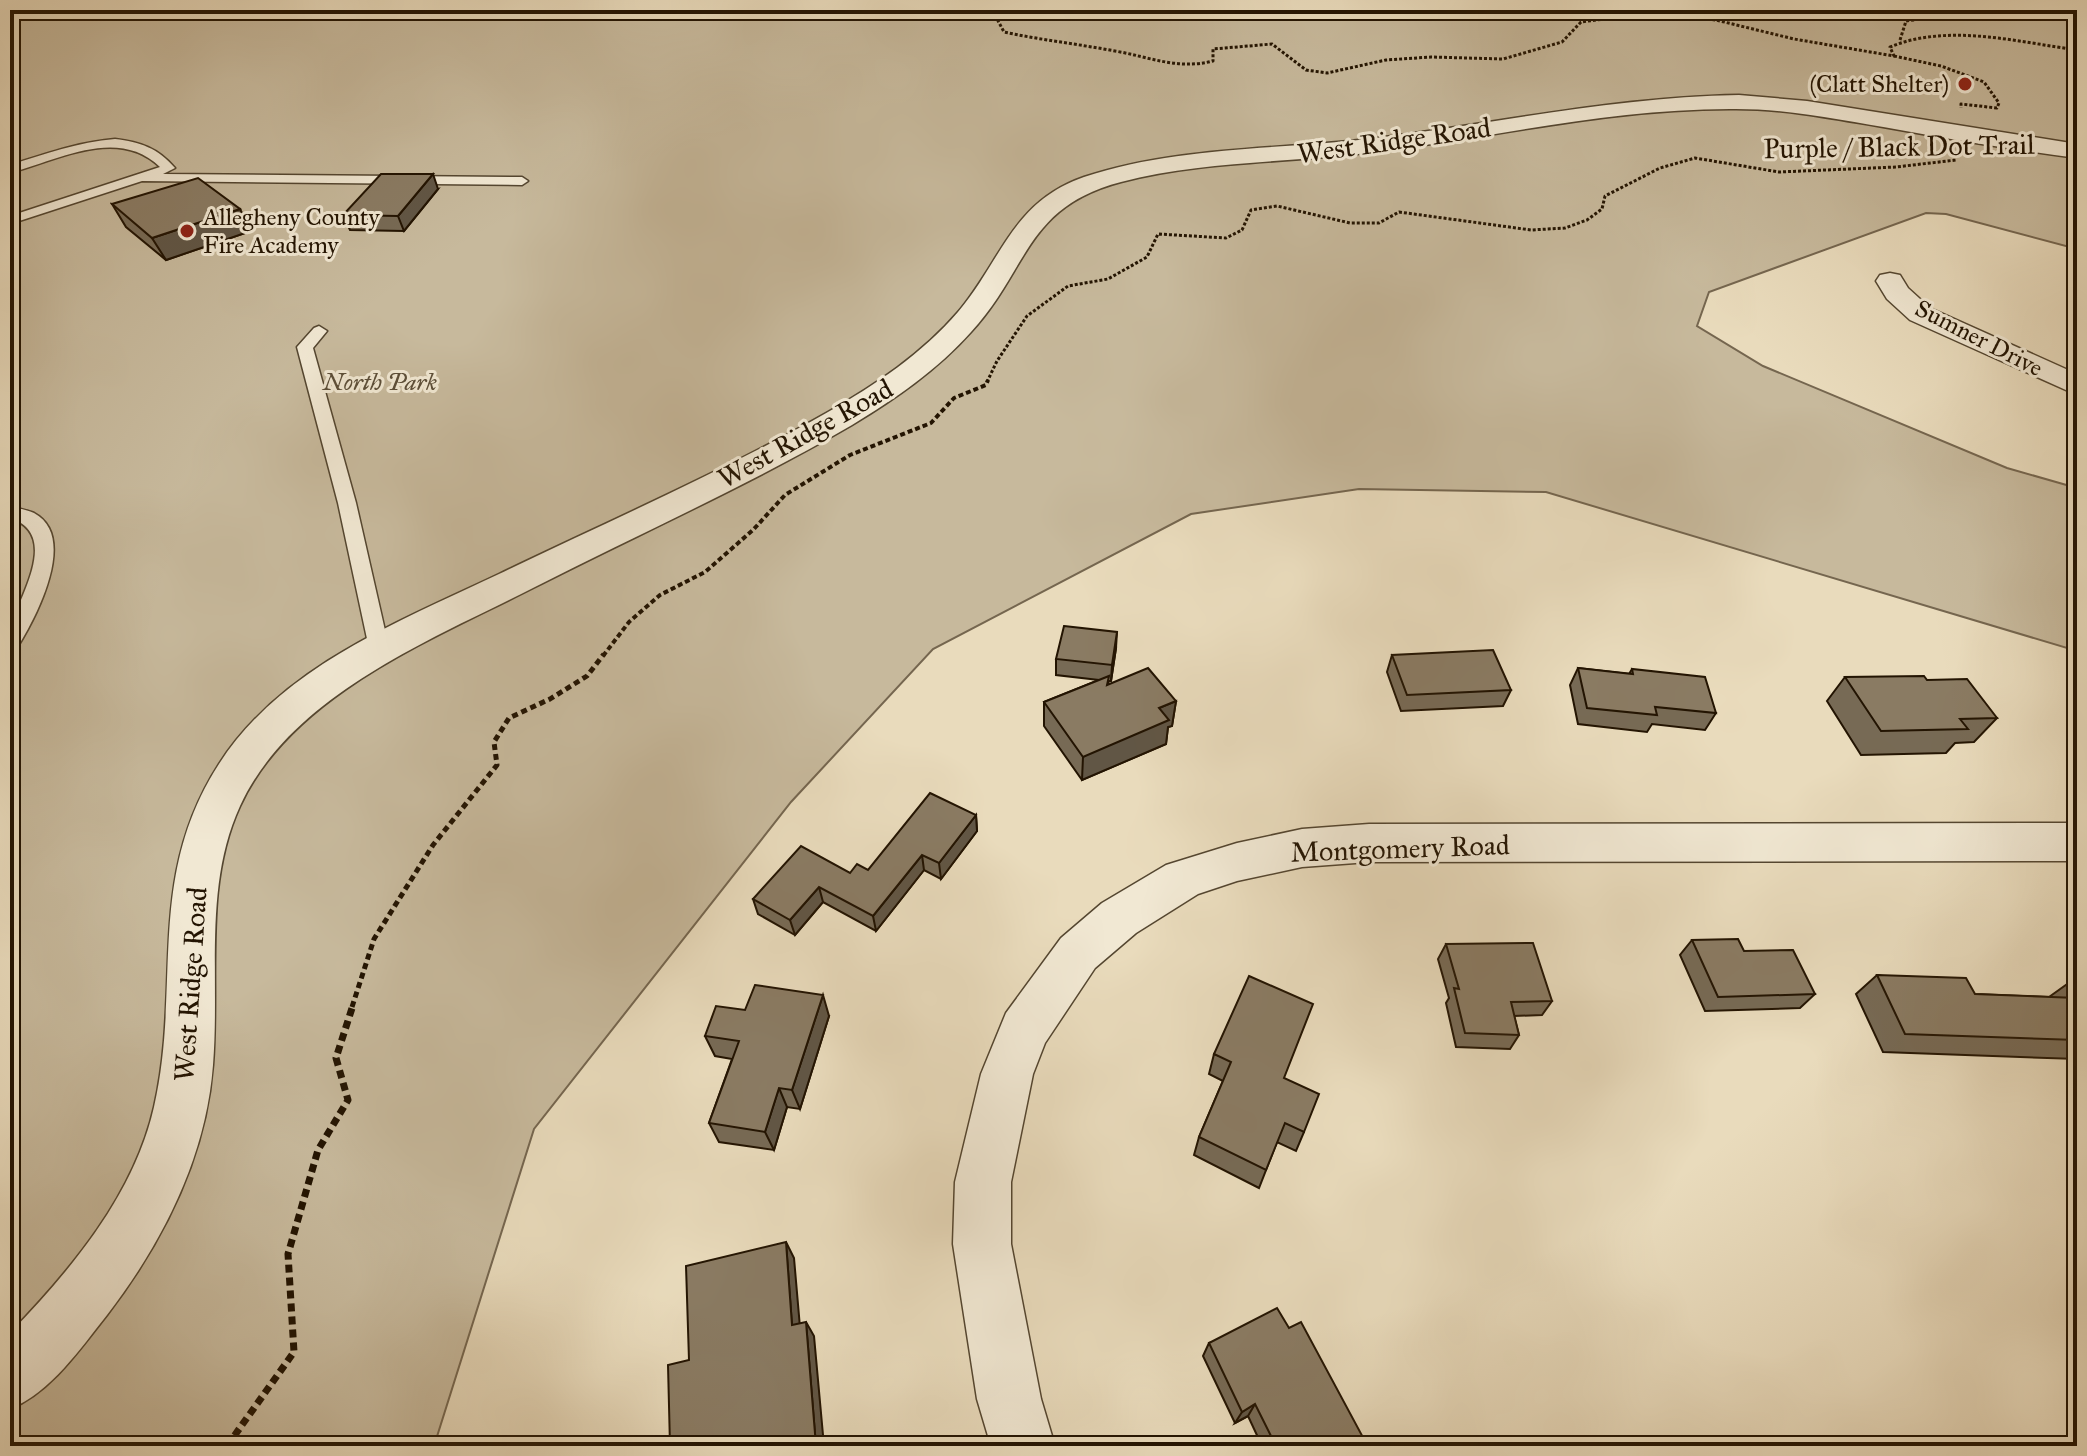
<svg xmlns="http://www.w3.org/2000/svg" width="2087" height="1456" viewBox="0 0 2087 1456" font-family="'IM FELL Great Primer',serif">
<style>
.green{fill:#c7b99c;stroke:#75664f;stroke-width:2}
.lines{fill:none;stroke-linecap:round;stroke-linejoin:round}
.lane-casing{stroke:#544630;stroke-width:3}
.street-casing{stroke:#544630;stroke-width:3}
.path-far3{stroke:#231402;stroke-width:3;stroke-dasharray:3 2;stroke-linecap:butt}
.path-far2{stroke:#231402;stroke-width:4;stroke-dasharray:5 3;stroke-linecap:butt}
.path-far1{stroke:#231402;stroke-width:5;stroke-dasharray:6 4;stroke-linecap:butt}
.path{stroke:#231402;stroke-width:7;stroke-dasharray:8 5;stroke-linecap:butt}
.lane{fill:#f1e8d3;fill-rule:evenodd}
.street{fill:#f1e8d3;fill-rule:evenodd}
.wall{fill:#776a55;stroke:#231402;stroke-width:2}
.shaded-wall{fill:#615645;stroke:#231402;stroke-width:2}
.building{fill:#8a7b63;stroke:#231402;stroke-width:2}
.poi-dot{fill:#8f2418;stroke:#f1e8d3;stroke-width:3}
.labels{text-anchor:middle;stroke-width:6;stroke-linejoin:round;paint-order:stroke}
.far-poi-label{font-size:24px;fill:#231402;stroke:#f1e8d3;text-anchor:end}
.far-street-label{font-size:24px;fill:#231402;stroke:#f1e8d3}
.far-park-label{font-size:24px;font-style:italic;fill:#5c4e38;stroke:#f1e8d3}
.street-label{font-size:28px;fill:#231402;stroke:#f1e8d3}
</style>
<rect width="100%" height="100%" fill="#e9dbbc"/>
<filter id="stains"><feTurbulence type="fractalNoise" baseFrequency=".0025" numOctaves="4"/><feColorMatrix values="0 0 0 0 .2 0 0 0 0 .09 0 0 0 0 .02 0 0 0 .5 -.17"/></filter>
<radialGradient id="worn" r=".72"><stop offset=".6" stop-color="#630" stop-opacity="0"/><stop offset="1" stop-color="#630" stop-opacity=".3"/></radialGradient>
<polygon class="green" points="10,10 2077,10 2077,249 1946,214 1926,213 1709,292 1697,326 1763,366 2007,468 2077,488 2077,651 1546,492 1359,489 1191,514 933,649 791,802 534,1129 434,1446 10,1446"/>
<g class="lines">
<g class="lane-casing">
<g id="lane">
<path d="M115,139c25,3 43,9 60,29l-12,6 359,3 6,4 -6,4 -380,-4 -132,43v-8l150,-49c-42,-41 -102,-7 -150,6v-8c35,-11 68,-23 105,-26z"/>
<polygon points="319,326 327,331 313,348 356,503 389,648 386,653 372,653 369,648 338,503 297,347 314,328"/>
<path d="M10,506c7,2 17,4 24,7 45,24 1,106 -17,135l-7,2c0,-8 -2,-18 1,-25 10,-31 49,-91 -1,-107z"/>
</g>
</g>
<g class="street-casing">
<g id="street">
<path d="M1739,95l68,6 270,43v14c-59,-8 -118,-17 -177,-28 -54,-9 -109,-21 -164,-21 -125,-1 -245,29 -369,44 -81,10 -166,8 -246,29 -96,25 -92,87 -150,150 -34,38 -76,67 -119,93 -103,60 -213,109 -319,163 -102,52 -242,107 -293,218 -37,80 -20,173 -27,259 -7,92 -50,177 -106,250 -27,34 -56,77 -97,94v-76c61,-63 124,-138 144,-226 28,-122 -9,-228 65,-343 62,-97 181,-143 280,-190 110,-53 223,-102 329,-162 47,-27 94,-58 130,-100 44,-52 54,-110 126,-135 93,-31 195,-27 292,-39 122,-15 240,-41 363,-43z"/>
<polygon points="1890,273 1900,275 1908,288 1930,308 2077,374 2077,395 1910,320 1887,299 1876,281 1880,275"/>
<polygon points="2077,823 2077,861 1369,862 1302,867 1237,881 1198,894 1136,933 1095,968 1045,1043 1033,1074 1011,1182 1011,1244 1041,1399 1055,1446 991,1446 977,1399 953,1244 955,1182 981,1074 1006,1013 1061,938 1102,903 1166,865 1237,843 1302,829 1369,824"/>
</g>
</g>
<g class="path-far3">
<path d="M997,10l-1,7 8,15c37,8 74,12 111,19 35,6 62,19 98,10v-12l59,-5 34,26 21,3 59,-13 45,-3 72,2 59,-17 19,-20 70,-9 65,7 78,19 100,17 -4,-9c57,-24 128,-5 187,3"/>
<polyline points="1577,10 1599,18"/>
<polyline points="1900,40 1906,21 1986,10"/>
<polyline points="1894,56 1941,66 1984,82 1999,103 1997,108 1961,104 1961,108"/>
<polyline points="987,382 997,361 1027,316 1068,286 1108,279 1147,257 1158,234 1226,238 1242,230 1251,210 1277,206 1350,223 1379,223 1399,212 1531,230 1565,228 1587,220 1602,209 1605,196 1660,168 1695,158 1779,172 1896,167 1956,160"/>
</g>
<polyline class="path-far2" points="603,656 629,622 660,595 705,572 753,530 785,495 850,455 931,423 954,398 986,385 988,380"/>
<polyline class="path-far1" points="352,1007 374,939 433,845 497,765 494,742 509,718 550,699 587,676 604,654"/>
<polyline class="path" points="227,1446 294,1352 288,1254 318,1150 348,1100 336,1058 353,1005"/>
<use href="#lane" class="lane"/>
<use href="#street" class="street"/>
</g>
<g class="wall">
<polygon points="438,189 404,231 350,230 343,215"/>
<polygon points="112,204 251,231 166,260 126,227"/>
<polygon points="1116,648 1111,681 1109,681 1108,684 1176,701 1172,726 1168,727 1166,744 1082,780 1044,726 1044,702 1099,680 1056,675 1056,659"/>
<polygon points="1392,655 1511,690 1503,706 1401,711 1387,672"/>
<polygon points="1578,668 1629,674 1632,669 1716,713 1705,730 1652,724 1647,732 1578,724 1570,685"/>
<polygon points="1845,677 1927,680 1997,718 1974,742 1955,743 1946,753 1861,755 1827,701"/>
<polygon points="976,815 977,831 941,879 924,870 876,931 823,902 795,935 758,914 753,899 868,870"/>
<polygon points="1692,940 1744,951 1815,994 1800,1008 1705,1011 1680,955"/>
<polygon points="1446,944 1552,1001 1542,1015 1514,1016 1519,1035 1510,1049 1456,1047 1446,1003 1449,998 1438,959"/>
<polygon points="1877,975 1975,994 2049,997 2070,982 2077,982 2077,1059 1883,1052 1856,994"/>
<polygon points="745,1010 829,1016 800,1109 787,1107 774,1150 719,1142 709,1123 732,1059 715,1056 705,1036"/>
<polygon points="1214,1054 1284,1078 1304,1132 1296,1151 1277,1142 1259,1188 1194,1155 1199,1137 1223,1081 1209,1074"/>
<polygon points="1289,1328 1362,1446 1262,1446 1248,1416 1235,1423 1203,1356 1209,1343"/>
</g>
<g class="shaded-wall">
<polygon points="433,174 438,189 404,231 398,216"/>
<polygon points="240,209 251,231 166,260 152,238"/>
<polygon points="1117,632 1116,648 1111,681 1112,665"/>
<polygon points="1176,701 1172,726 1168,727 1166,744 1082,780 1083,757 1159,708"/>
<polygon points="976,815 977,831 941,879 939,863"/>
<polygon points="922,855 924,870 876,931 873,916"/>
<polygon points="819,887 823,902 795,935 790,920"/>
<polygon points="823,995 829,1016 800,1109 792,1090"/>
<polygon points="779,1088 787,1107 774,1150 765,1132"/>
<polygon points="786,1242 794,1258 801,1339 792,1325"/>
<polygon points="806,1322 814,1336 824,1446 816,1446"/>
<polygon points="1255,1404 1248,1416 1235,1423 1242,1412"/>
</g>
<g class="building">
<polygon points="381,174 433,174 398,216 343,215"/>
<polygon points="198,178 240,209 152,238 112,204"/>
<polygon points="1064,626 1117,632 1112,665 1056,659"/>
<polygon points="1493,650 1511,690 1407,695 1392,655"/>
<polygon points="1148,668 1176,701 1159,708 1169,720 1083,757 1044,702 1109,676 1107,685"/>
<polygon points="1578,668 1633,674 1632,669 1705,677 1716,713 1655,707 1657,715 1587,708"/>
<polygon points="1924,676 1927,680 1967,679 1997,718 1960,719 1968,729 1881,731 1845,677"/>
<polygon points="930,793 976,815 939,863 922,855 873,916 819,887 790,920 753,899 801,846 850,873 857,864 868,870"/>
<polygon points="1738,939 1744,951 1793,950 1815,994 1718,997 1692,940"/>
<polygon points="1533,943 1552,1001 1511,1002 1519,1035 1465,1033 1454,988 1459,989 1446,944"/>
<polygon points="1877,975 1966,978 1975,994 2077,998 2077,1040 1905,1034"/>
<polygon points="1249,976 1313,1004 1284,1078 1319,1094 1304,1132 1285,1123 1266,1170 1199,1137 1231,1062 1214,1054"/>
<polygon points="2070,982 2077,982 2077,993"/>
<polygon points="755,985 823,995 792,1090 779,1088 765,1132 709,1123 739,1041 705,1036 716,1006 745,1010"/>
<polygon points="786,1242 792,1325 806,1322 816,1446 670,1446 668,1365 689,1360 686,1266"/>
<polygon points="1277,1308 1289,1328 1301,1322 1366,1443 1360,1446 1276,1446 1255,1404 1242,1412 1209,1343"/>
</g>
<g class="poi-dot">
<circle cx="1965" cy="84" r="8"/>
<circle cx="187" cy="231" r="8"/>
</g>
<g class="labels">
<g class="far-poi-label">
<text x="1949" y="92">(Clatt Shelter)</text>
<text x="203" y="225" text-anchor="start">Allegheny County<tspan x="203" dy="28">Fire Academy</tspan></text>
</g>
<g class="far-street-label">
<text transform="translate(1979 338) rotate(27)" y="8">Sumner Drive</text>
</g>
<g class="far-park-label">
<text x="380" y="390">North Park</text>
</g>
<g class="street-label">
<text transform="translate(1394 140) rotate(-8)" y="10">West Ridge Road</text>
<text transform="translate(1899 146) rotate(-1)" y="10">Purple / Black Dot Trail</text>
<text transform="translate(805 433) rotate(-29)" y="10">West Ridge Road</text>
<text transform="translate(1400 848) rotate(-2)" y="10">Montgomery Road</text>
<text transform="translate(190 984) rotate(-86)" y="10">West Ridge Road</text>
</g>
</g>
<rect width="2087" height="1456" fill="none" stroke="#e9dbbc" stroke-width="40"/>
<rect x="12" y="12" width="2063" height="1432" fill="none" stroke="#231402" stroke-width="4"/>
<rect x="20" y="20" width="2047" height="1416" fill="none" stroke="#231402" stroke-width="2"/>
<rect width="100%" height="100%" filter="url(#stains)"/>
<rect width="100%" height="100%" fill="url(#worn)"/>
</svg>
